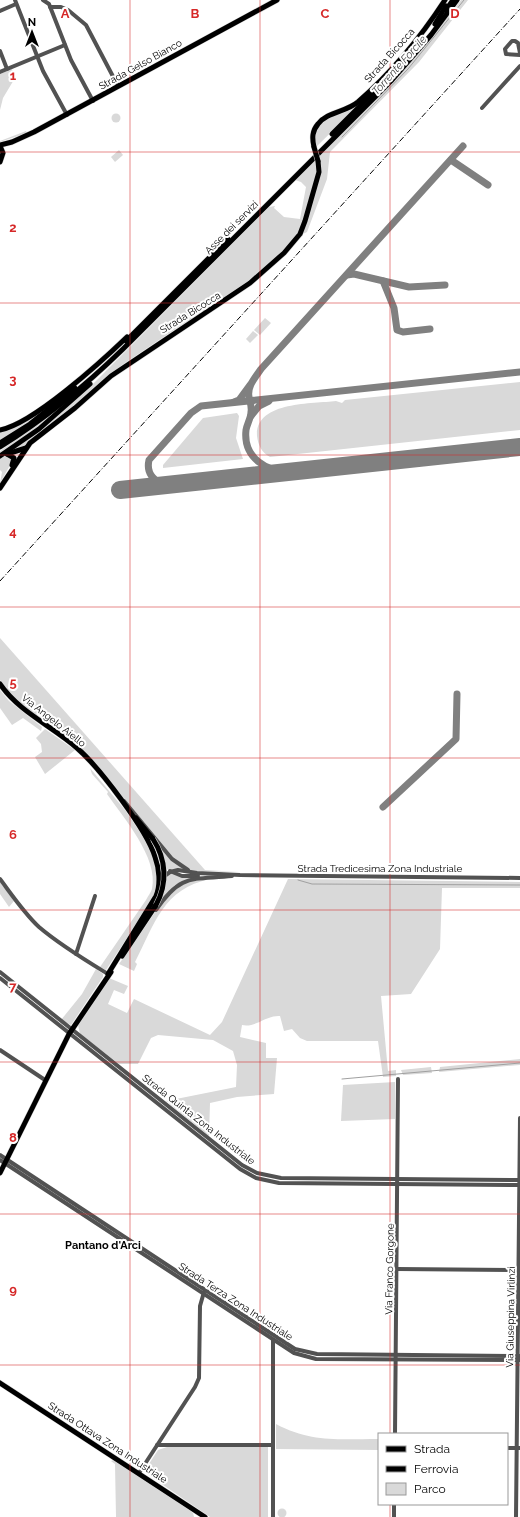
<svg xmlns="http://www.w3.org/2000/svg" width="520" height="1517" viewBox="0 0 520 1517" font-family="Raleway,sans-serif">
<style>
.green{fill:#d9d9d9}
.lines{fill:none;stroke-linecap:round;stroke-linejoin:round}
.stream{stroke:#a0a0a0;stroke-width:1}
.taxiway{stroke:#808080;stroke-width:7}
.runway{stroke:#808080;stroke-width:18}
.major-casing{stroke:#dbdbdb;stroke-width:6}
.minor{stroke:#525252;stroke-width:4}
.major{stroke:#000;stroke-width:5}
.rail{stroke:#000;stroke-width:1;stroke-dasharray:6 2 1 2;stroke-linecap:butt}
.major-bridge-casing{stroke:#dbdbdb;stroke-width:6;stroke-linecap:butt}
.major-bridge{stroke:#000;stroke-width:5}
.grid{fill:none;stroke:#d62828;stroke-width:1;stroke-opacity:0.55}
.labels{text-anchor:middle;stroke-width:4;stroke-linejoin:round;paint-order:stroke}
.street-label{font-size:10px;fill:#000;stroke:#fff}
.water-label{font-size:11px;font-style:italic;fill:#414141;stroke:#fff}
.neighbourhood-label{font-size:11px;font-weight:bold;fill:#000;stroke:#fff}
.grid-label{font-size:13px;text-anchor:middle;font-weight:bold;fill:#d62828;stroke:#fff;stroke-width:4;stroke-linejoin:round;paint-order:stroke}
</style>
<rect width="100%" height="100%" fill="#fff"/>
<g class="green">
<path d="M447,0h1c-36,56 -85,101 -132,147l-1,-11 4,-10 8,-7 23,-10 36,-33z"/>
<polygon points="461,0 468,0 419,62 330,152 327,179 307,232 303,234 302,232 321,170 320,160 304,220 299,232 272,264 228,297 180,326 122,365 72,409 21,448 10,452 66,408 95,382 269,207 275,206 274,208 284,217 300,219 306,187 301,182 295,180 407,67"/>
<polygon points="12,69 15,78 3,98 0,110 0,74"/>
<circle cx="116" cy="118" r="4.5"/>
<polygon points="26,131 27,133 0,142 0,141"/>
<polygon points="119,150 123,155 115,162 111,157"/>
<polygon points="265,318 271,323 260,335 254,330"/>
<polygon points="253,331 258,335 250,343 246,339"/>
<path d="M520,382v48l-250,27c-8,-4 -12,-12 -13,-21 -2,-35 56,-32 79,-35l6,2 3,-3z"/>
<polygon points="49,407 0,441 0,431"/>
<polygon points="58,410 41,425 0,454 0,451"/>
<polygon points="237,413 239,416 236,438 243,459 163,468 163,465 203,418"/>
<polygon points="5,455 8,455 13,460 0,483 2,472 0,470 0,458"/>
<polygon points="0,638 205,870 239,872 191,871 173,859 84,751 21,704 4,687 0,680"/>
<polygon points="0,690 9,701 42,727 41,731 23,718 12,725 0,708"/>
<polygon points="45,729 75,750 45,774 35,757 42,752 41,744 36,738"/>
<path d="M90,768l35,42 15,22 13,22 5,20 -3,21 -49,75 -6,-3 46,-67c2,-4 5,-8 6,-11 7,-31 -29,-72 -45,-95l1,-2 -16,-18z"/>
<path d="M144,831c16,11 25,28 40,39l-14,1 -8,-5z"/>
<polygon points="170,873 196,877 175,885 159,903 166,875"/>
<path d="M210,879c-47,10 -55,44 -75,83l2,2 -3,7 -15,-7 48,-69 20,-13z"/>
<path d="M288,879l232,3v6h-78l-2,61 -29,45 -30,2 7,75 8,-1v6l-13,1 -5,-36h-71l-7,-3 -8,-9 -8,2 -4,-15c-14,-1 -24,12 -38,9l-2,12 26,6v15h11l-3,36 -37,3 -27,6 -1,33 -43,-35 70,-14 1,-22 -4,-14 -20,-11 -55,-5 -7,3 -13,26h-19l-39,-30 -2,-9 31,-47 19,8 -4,8 -10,-4 -6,14 19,9 7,-14 76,36 12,-13z"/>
<polygon points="0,882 14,901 9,907 0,894"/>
<polygon points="96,969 103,974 103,977 71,1025 61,1020 82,994"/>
<polygon points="520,1059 520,1065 439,1072 440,1067"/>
<polygon points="431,1067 432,1073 403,1075 401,1070"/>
<polygon points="395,1082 395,1119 341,1121 343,1085"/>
<path d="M276,1424c36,19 64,15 103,15v11l-103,-1z"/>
<polygon points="268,1446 268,1517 210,1517 147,1474 145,1470 158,1450 167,1447"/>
<polygon points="114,1460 185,1506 193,1513 194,1517 116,1517 115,1464 111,1461"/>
<circle cx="282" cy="1513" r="4.5"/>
</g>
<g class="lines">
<g class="stream">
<polyline points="342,137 408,69 464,0"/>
<polyline points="298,880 312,884 520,885"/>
<polyline points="342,1079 520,1063"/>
</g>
<g class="taxiway">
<polyline points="451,160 488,185"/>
<polyline points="347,275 354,274 409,287 445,285"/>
<polyline points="383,281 394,308 397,330 403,332 430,329"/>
<polyline points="234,402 239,400 250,385"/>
<polyline points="251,416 259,406 269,401"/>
<path d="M292,471c-25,2 -49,-13 -46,-41 1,-6 5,-12 5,-18 1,-5 -1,-10 -2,-15 -2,-11 6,-19 12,-28l202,-223"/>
<path d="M166,485c-13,-4 -20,-12 -17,-25l42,-47 10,-7 319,-34"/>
<polyline points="383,807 456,739 457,694"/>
</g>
<polyline class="runway" points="120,490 520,447"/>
<g class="major-casing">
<g id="major">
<polyline points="446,10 453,0"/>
<polyline points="435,24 446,6"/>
<polyline points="332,134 388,78 418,45"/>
<polyline points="0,145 12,142 34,132 277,0"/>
<polyline points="0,146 3,153 0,162"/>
<path d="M314,147c-2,-9 -2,-16 4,-23 9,-12 28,-12 40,-22 33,-29 63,-65 87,-102"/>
<polyline points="126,341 228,239"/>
<path d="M0,430c33,-6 102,-69 127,-93"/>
<polyline points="0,443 30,424 75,388"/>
<path d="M0,447c45,-28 85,-61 123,-98l268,-268 40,-46 26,-35"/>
<polyline points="7,454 14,458 12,465"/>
<polyline points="7,454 26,448"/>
<polyline points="0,456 39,429 90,384"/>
<polyline points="0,488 30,443 75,408 111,376 250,283 284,253 300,234 305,221 319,172 318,161"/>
<path d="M0,684c19,28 52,42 77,64 22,19 70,82 78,109 4,11 6,27 1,39l-48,78"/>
<polyline points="136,818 153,839"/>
<polyline points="122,956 156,905"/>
<polyline points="0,1173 69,1034 111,972"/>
<polyline points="0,1383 205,1517"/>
</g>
</g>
<g class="minor">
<polyline points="15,0 43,71 67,115"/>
<polyline points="43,0 49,4 71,60 93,101"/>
<polyline points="50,7 61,7 68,10 86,25 118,86"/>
<polyline points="0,11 16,4"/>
<polyline points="0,51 7,69"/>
<polyline points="520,53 518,43 515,41 512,41 505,49 506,54 520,55"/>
<polyline points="0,72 65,45"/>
<polyline points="482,108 520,66"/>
<polyline points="124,801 172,859 188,870"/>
<polyline points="170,871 182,876 198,876"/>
<polyline points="163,877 170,872 178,870 197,873 240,875 520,878"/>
<path d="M0,879c12,16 24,34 39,48 21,18 46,33 69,47"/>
<path d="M156,910c25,-37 36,-30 76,-34"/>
<polyline points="76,954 95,896"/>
<polyline points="0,972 242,1165 257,1173 281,1178 520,1180"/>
<polyline points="0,978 240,1169 256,1178 279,1183 520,1185"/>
<polyline points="0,1050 45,1080"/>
<polyline points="0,1155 295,1349 317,1354 520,1356"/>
<polyline points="0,1160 294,1353 316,1359 520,1360"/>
<polyline points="397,1269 520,1270"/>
<polyline points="395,1434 398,1079"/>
<polyline points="157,1445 273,1445"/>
<polyline points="507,1448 520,1448"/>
<polyline points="139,1473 195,1387 199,1378 200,1306 204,1292"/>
<polyline points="273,1517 273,1340"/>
<polyline points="394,1517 394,1504"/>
<polyline points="516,1517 520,1118"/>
</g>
<use href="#major" class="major"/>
<polyline class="rail" points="0,581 520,9"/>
<g class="major-bridge-casing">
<g id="major-bridge">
<polyline points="314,147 318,161"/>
<path d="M153,839c13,20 15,44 3,66"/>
</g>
</g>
<use href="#major-bridge" class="major-bridge"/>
</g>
<path class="grid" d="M130,0v1517M260,0v1517M390,0v1434M0,152h520M0,303h520M0,455h520M0,607h520M0,758h520M0,910h520M0,1062h520M0,1214h520M0,1365h520M390,1504v13"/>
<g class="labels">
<g class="street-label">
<text transform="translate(389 55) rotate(-48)" y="4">Strada Bicocca</text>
<text transform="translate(140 64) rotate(-29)" y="4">Strada Gelso Bianco</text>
<text transform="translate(231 227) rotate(-45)" y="4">Asse dei servizi</text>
<text transform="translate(190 312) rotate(-32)" y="4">Strada Bicocca</text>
<text transform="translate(54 720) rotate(38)" y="4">Via Angelo Aiello</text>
<text x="380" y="872">Strada Tredicesima Zona Industriale</text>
<text transform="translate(199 1119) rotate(38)" y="4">Strada Quinta Zona Industriale</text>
<text transform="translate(389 1269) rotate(-89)" y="4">Via Franco Gorgone</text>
<text transform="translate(236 1301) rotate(33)" y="4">Strada Terza Zona Industriale</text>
<text transform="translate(510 1317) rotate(-89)" y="4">Via Giuseppina Virlinzi</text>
<text transform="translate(108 1442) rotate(33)" y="4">Strada Ottava Zona Industriale</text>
</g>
<g class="water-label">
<text transform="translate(399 65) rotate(-48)" y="4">Torrente Forcile</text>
</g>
<g class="neighbourhood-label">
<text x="103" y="1249">Pantano d'Arci</text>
</g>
</g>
<g class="grid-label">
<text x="65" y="18">A</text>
<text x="195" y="18">B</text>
<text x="325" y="18">C</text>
<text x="455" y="18">D</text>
<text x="13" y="80">1</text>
<text x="13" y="232">2</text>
<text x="13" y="384">3</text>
<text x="13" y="536">4</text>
<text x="13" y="687">5</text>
<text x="13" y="839">6</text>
<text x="13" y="991">7</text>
<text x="13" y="1142">8</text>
<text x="13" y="1294">9</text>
</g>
<rect x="378" y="1433" width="130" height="72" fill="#ffffff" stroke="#999999"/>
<rect x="386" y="1446" width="20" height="6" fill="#000000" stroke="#999999"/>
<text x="414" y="1453" font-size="12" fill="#000000">Strada</text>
<rect x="386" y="1466" width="20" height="6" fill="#000000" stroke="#999999"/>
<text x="414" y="1473" font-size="12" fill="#000000">Ferrovia</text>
<rect x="386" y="1483" width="20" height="12" fill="#d9d9d9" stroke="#999999"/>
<text x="414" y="1493" font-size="12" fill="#000000">Parco</text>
<g transform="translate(32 32)" stroke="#ffffff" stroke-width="3" paint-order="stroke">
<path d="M0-3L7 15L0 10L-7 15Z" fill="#000000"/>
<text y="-6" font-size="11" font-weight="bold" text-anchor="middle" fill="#000000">N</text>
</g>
</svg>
